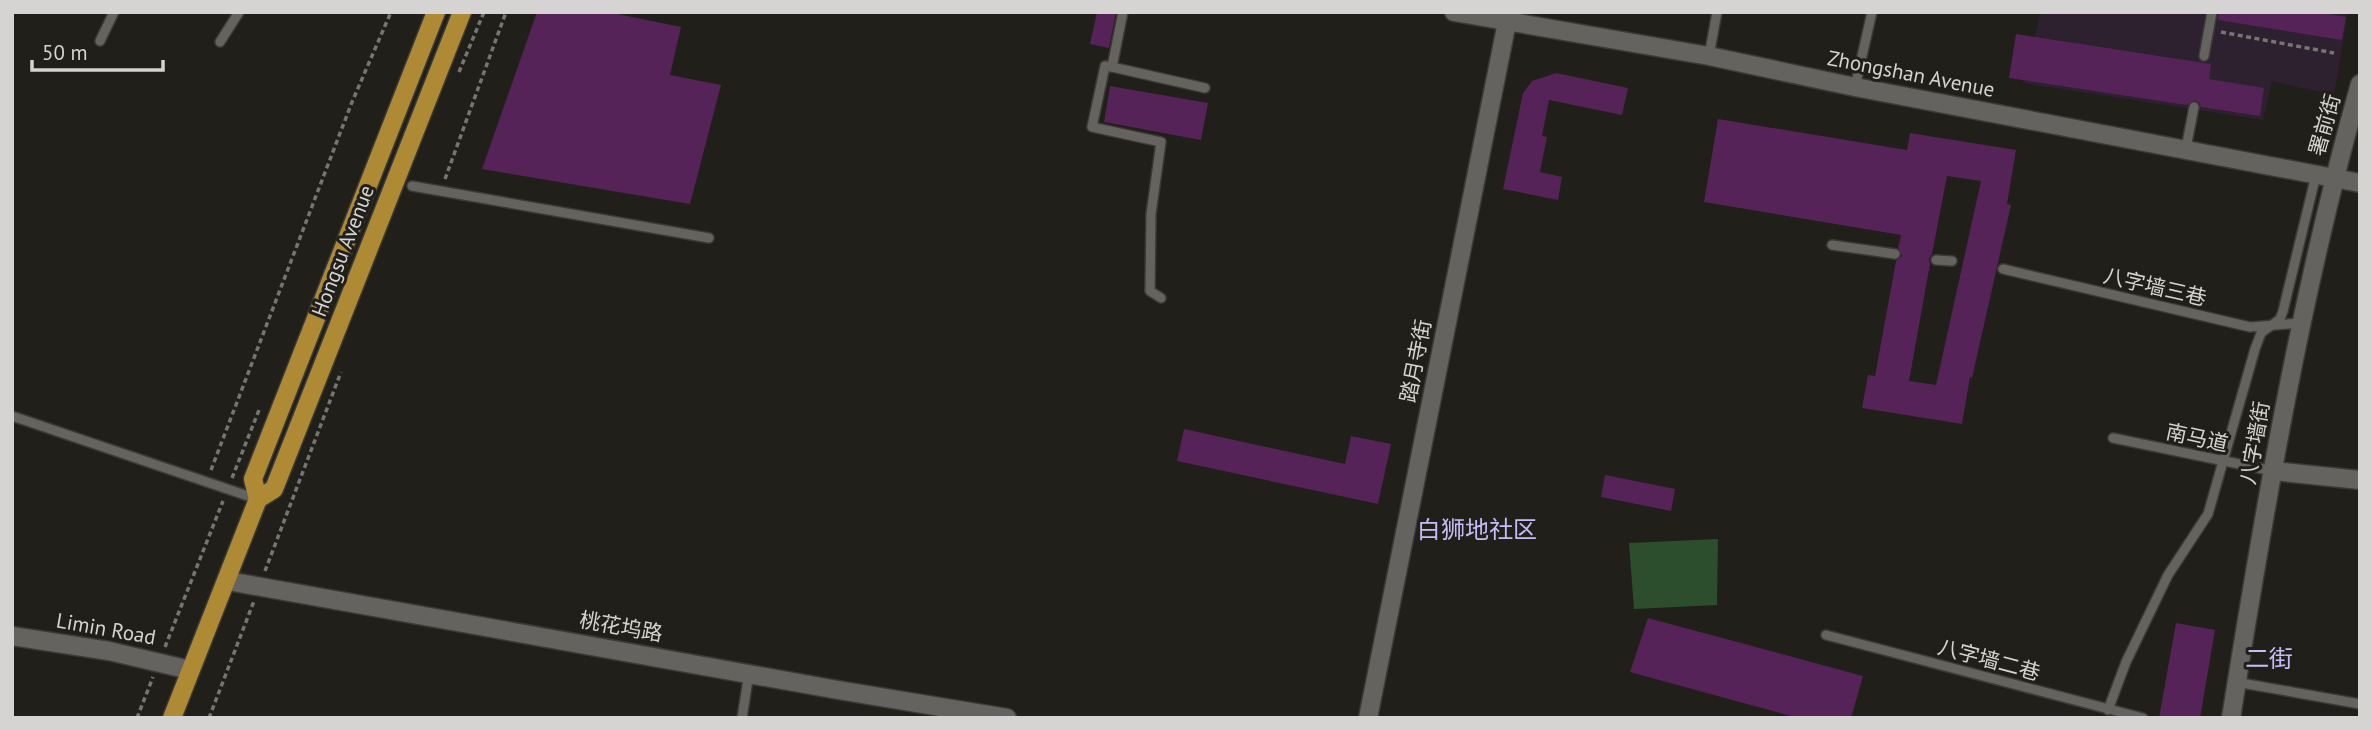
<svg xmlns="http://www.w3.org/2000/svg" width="2372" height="730" viewBox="0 0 2372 730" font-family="'PT Sans','Noto Sans SC',sans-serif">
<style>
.education{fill:#2d212f}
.green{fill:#2c4e2c}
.building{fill:#552358;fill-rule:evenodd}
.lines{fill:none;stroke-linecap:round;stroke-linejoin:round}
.lane-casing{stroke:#3b3a37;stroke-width:12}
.street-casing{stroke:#3b3a37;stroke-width:21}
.secondary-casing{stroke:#3b3a37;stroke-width:21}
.primary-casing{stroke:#3b3a37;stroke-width:21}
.path{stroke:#767572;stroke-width:3.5;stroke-dasharray:5 3.5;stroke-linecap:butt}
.lane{stroke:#65635f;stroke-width:9}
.street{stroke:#65635f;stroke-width:18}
.secondary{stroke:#65635f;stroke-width:18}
.primary{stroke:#af8a35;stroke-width:18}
.labels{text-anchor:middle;stroke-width:6;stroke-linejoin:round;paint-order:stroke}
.street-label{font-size:21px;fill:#d5d4d2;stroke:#201f1a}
.quarter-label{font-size:24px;fill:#c7bdf6;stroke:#201f1a}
</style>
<rect width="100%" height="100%" fill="#201f1a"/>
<polygon class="education" points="2041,12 2348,12 2334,95 2272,81 2263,120 2023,83"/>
<polygon class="green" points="1718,539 1717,605 1634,609 1629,543"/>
<g class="building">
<polygon points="537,12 608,12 681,27 670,75 721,85 690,204 482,169"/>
<polygon points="1097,12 1116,12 1109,48 1090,44"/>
<polygon points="2219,12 2318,12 2346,17 2342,40 2218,20"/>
<polygon points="2016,34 2211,64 2209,79 2264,88 2260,116 2201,107 2199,102 2195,100 2187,105 2009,78"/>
<polygon points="1556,73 1628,88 1622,115 1549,100 1542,136 1547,137 1540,172 1562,177 1558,200 1503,189 1523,93 1532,81"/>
<polygon points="1110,86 1208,103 1201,140 1104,122"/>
<path d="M1718,119l189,31 3,-17 106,17 -9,54 4,1 -39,173 -2,-1 -8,47 -100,-16 6,-33 7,1 21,-115 6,-5 -4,-8 3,-13 -197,-33zM1947,176l34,5 -45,204 -27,-4 21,-117 -1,-5 3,-5z"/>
<polygon points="1184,429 1345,464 1351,436 1391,444 1378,504 1177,461"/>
<polygon points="1605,475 1675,489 1671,511 1601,497"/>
<polygon points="1648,618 1863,676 1851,718 1798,718 1630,672"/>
<polygon points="2176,623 2215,630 2200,718 2159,718"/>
</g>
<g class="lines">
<g class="lane-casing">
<g id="lane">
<polyline points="1123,12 1112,67 1105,66 1092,127 1161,142 1151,214 1150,291 1161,298"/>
<polyline points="100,41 114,12"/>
<polyline points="220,42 239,12"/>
<polyline points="1709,56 1717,12"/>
<polyline points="2204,56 2212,12"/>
<polyline points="1112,67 1205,88"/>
<polyline points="1855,87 1872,12"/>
<polyline points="2186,148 2194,107"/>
<polyline points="412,186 709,238"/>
<polyline points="1832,245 1895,254"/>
<polyline points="1936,260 1952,261"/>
<polyline points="2003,269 2250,327 2300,323"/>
<polyline points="12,416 257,499"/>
<polyline points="2113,438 2273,471"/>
<polyline points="1826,635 2143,718"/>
<polyline points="2236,682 2360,704"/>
<polyline points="2108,710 2126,662 2168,575 2208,514 2255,349 2261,333 2280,319 2283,311 2316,175"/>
<polyline points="742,718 749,673"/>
</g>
</g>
<g class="street-casing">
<g id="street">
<polyline points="2273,471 2360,480"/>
<polyline points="12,636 109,651 190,670"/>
<path d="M2231,718c34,-213 70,-426 129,-634"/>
</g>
</g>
<g class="secondary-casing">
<g id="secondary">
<polyline points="1454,12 1709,56 1855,87 2360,183"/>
<polyline points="228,581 838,690 1007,718"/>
<polyline points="1368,718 1509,12"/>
</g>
</g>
<g class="primary-casing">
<g id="primary">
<polyline points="258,499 274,489 462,12"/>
<polyline points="172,718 258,499 253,479 436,12"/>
</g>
</g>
<g class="path">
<polyline points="2221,32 2334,53"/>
<polyline points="459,72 484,12"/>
<polyline points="445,179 506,12"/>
<polyline points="211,470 352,102 391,12"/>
<polyline points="232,478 259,410"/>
<polyline points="265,571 341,372"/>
<polyline points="165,647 223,501"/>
<polyline points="137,718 153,677"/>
<polyline points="209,718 254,601"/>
</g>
<use href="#lane" class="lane"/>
<use href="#street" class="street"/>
<use href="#secondary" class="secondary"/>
<use href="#primary" class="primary"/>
</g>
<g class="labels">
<g class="street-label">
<text transform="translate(1911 74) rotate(11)" y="7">Zhongshan Avenue</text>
<text transform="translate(2325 125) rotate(-74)" y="7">署前街</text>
<text transform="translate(343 251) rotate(-69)" y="7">Hongsu Avenue</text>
<text transform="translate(2155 287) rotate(13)" y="7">八字墙三巷</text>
<text transform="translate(1416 361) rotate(-79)" y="7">踏月寺街</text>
<text transform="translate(2197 438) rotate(12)" y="7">南马道</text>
<text transform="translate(2255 443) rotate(-80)" y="7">八字墙街</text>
<text transform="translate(621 627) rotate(10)" y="7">桃花坞路</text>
<text transform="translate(106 629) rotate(10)" y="7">Limin Road</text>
<text transform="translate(1989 660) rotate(15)" y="7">八字墙二巷</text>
</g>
<g class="quarter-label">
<text x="1477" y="538">白狮地社区</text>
<text x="2269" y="667">二街</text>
</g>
</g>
<rect width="2372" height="730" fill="none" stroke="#d5d4d2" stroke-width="28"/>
<path d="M32 60v10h131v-10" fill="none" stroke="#d5d4d2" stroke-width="3.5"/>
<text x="42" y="60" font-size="21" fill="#d5d4d2" stroke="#201f1a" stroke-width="5" paint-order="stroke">50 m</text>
</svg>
